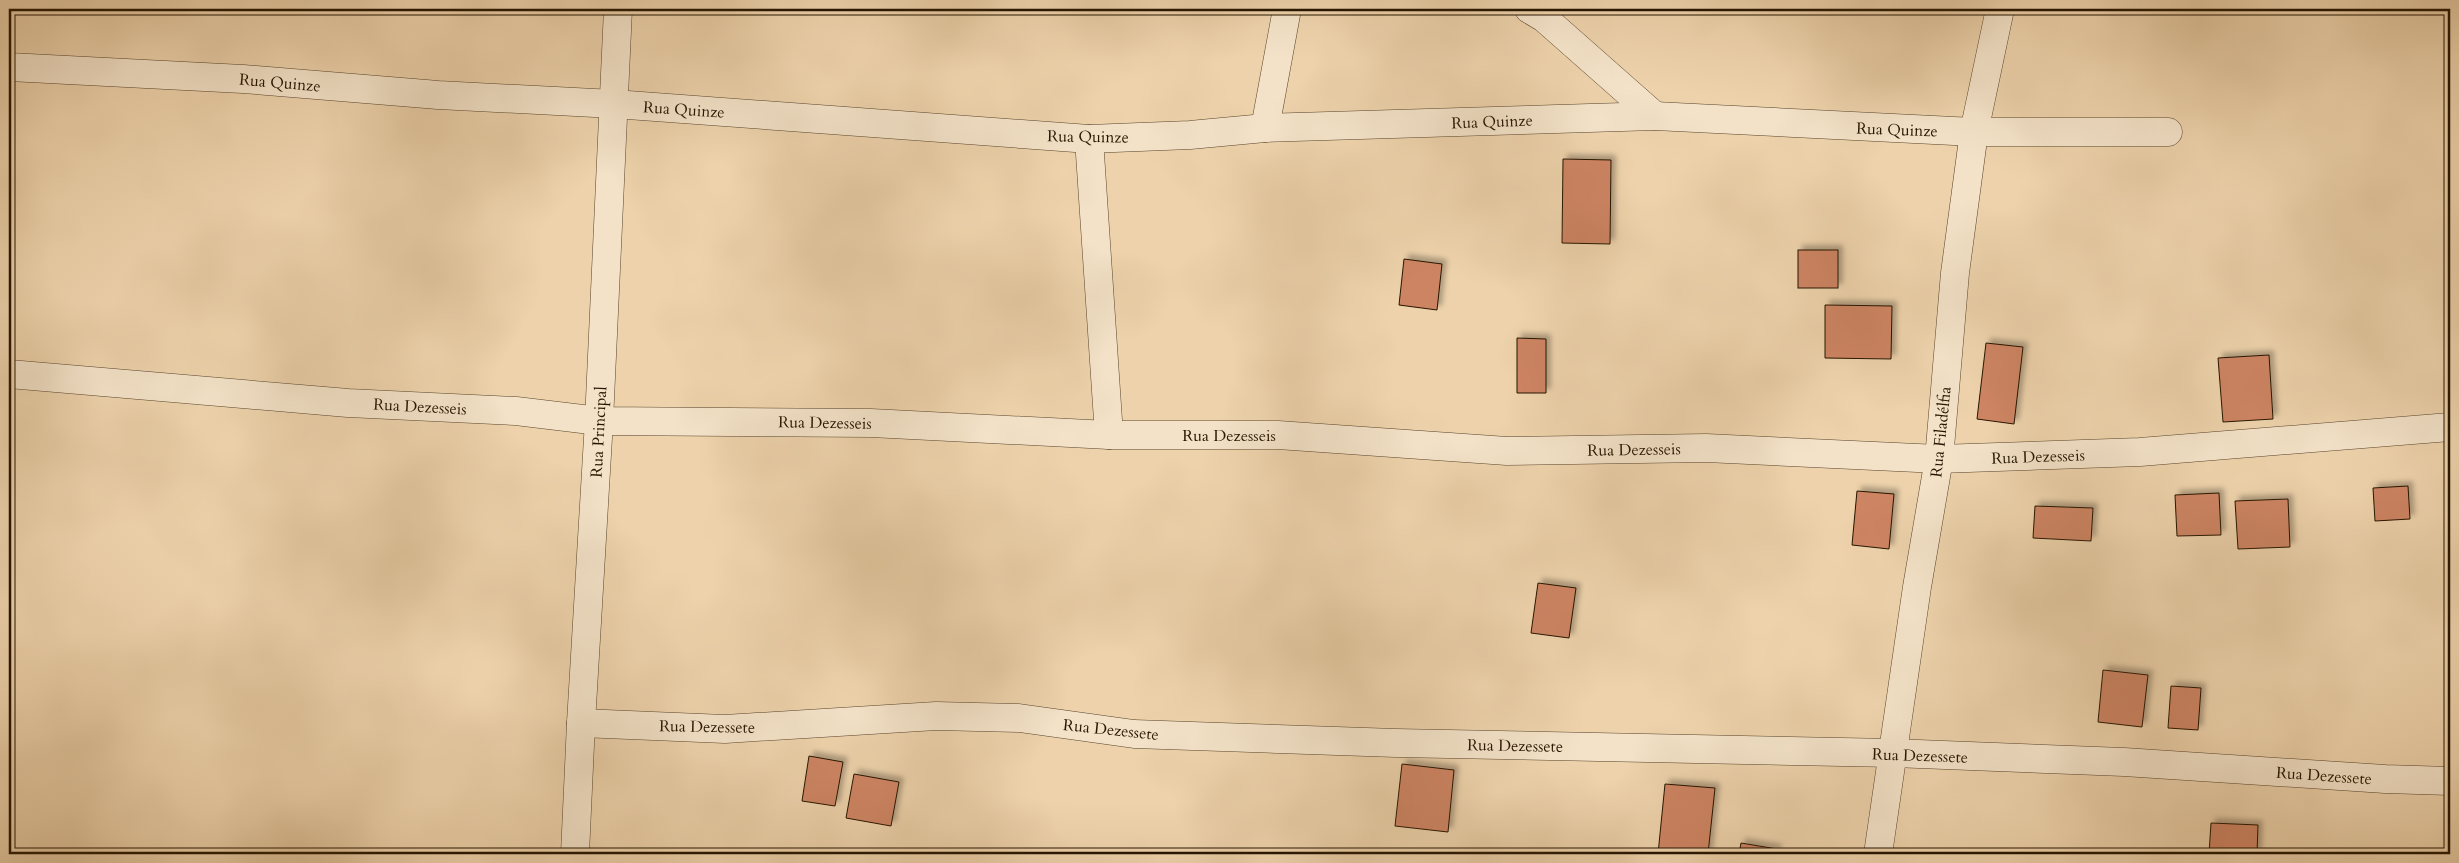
<svg xmlns="http://www.w3.org/2000/svg" width="2459" height="863" viewBox="0 0 2459 863" font-family="Cardo,serif">
<style>
.building{fill:#cd8463;stroke:#261500;filter:url(#shadow)}
.lines{fill:none;stroke-linecap:round;stroke-linejoin:round}
.minor-casing{stroke:#58442b;stroke-width:29}
.minor{stroke:#f3e2c8;stroke-width:28}
.labels{text-anchor:middle;stroke-width:5;stroke-linejoin:round;paint-order:stroke}
.street-label{font-size:16px;fill:#261500;stroke:#f3e2c8}
</style>
<defs>
<filter id="shadow"><feDropShadow dx="4.5" dy="-4.5" stdDeviation="2.5" flood-color="#0004"/></filter>
</defs>
<rect width="100%" height="100%" fill="#edd2ab"/>
<filter id="stains"><feTurbulence type="fractalNoise" baseFrequency=".004" numOctaves="4"/><feColorMatrix values="0 0 0 0 .2 0 0 0 0 .09 0 0 0 0 .02 0 0 0 .5 -.17"/></filter>
<radialGradient id="worn" r=".72"><stop offset=".6" stop-color="#630" stop-opacity="0"/><stop offset="1" stop-color="#630" stop-opacity=".3"/></radialGradient>
<g class="building">
<polygon points="1563,159 1611,160 1610,244 1562,243"/>
<rect x="1798" y="250" width="40" height="38"/>
<polygon points="1404,259 1442,264 1437,310 1399,305"/>
<polygon points="1825,305 1892,306 1891,359 1825,358"/>
<polygon points="1517,338 1546,339 1546,393 1517,393"/>
<polygon points="1986,343 2023,347 2014,424 1977,419"/>
<polygon points="2269,355 2273,419 2223,422 2218,358"/>
<polygon points="2408,486 2410,519 2375,521 2373,488"/>
<polygon points="1857,491 1894,494 1889,549 1852,545"/>
<polygon points="2219,493 2221,535 2177,536 2175,495"/>
<polygon points="2288,499 2290,547 2238,549 2235,501"/>
<polygon points="2035,506 2093,508 2091,541 2033,538"/>
<polygon points="1538,583 1576,588 1569,638 1531,633"/>
<polygon points="2103,670 2148,675 2142,727 2098,722"/>
<polygon points="2171,686 2201,688 2198,730 2168,728"/>
<polygon points="809,756 843,762 835,806 802,801"/>
<polygon points="1402,764 1454,770 1448,832 1395,826"/>
<polygon points="854,774 899,782 891,826 846,818"/>
<polygon points="1665,784 1715,788 1708,854 1658,854"/>
<polygon points="2211,823 2258,825 2257,854 2209,854"/>
<polygon points="1741,843 1777,849 1776,854 1739,854"/>
</g>
<g class="lines">
<g class="minor-casing">
<g id="minor">
<polyline points="1529,9 1544,18 1655,116"/>
<polyline points="9,67 243,79 438,95 614,104 1089,139 1190,135 1265,128 1655,116 1974,132 2168,132"/>
<polyline points="1265,128 1287,9"/>
<polyline points="1089,139 1109,435"/>
<polyline points="9,374 348,403 516,411 599,421 871,423 1109,435 1278,435 1507,451 1706,448 1939,459 2140,452 2450,427"/>
<polyline points="581,723 725,729 936,716 1019,718 1134,734 1396,743 1893,753 2124,762 2385,779 2450,781"/>
<polyline points="575,854 581,723 599,421 618,9"/>
<polyline points="1878,854 1917,587 1939,459 1955,273 1974,132 2000,9"/>
</g>
</g>
<use href="#minor" class="minor"/>
</g>
<g class="labels">
<g class="street-label">
<text transform="translate(280 82) rotate(5)" y="6">Rua Quinze</text>
<text transform="translate(684 109) rotate(4)" y="6">Rua Quinze</text>
<text transform="translate(1492 121) rotate(-2)" y="6">Rua Quinze</text>
<text transform="translate(1897 129) rotate(2)" y="6">Rua Quinze</text>
<text transform="translate(1088 136) rotate(1)" y="6">Rua Quinze</text>
<text transform="translate(420 406) rotate(3)" y="6">Rua Dezesseis</text>
<text transform="translate(825 422) rotate(1)" y="6">Rua Dezesseis</text>
<text transform="translate(598 432) rotate(-87)" y="6">Rua Principal</text>
<text transform="translate(1940 432) rotate(-84)" y="6">Rua Filadélfia</text>
<text x="1229" y="441">Rua Dezesseis</text>
<text transform="translate(1634 449) rotate(-1)" y="6">Rua Dezesseis</text>
<text transform="translate(2038 456) rotate(-2)" y="6">Rua Dezesseis</text>
<text transform="translate(707 726) rotate(1)" y="6">Rua Dezessete</text>
<text transform="translate(1111 729) rotate(6)" y="6">Rua Dezessete</text>
<text transform="translate(1515 745) rotate(1)" y="6">Rua Dezessete</text>
<text transform="translate(1920 755) rotate(2)" y="6">Rua Dezessete</text>
<text transform="translate(2324 775) rotate(4)" y="6">Rua Dezessete</text>
</g>
</g>
<rect width="2459" height="863" fill="none" stroke="#edd2ab" stroke-width="30"/>
<rect x="10" y="10" width="2439" height="843" fill="none" stroke="#261500" stroke-width="2.5"/>
<rect x="15" y="15" width="2429" height="833" fill="none" stroke="#261500"/>
<rect width="100%" height="100%" filter="url(#stains)"/>
<rect width="100%" height="100%" fill="url(#worn)"/>
</svg>
